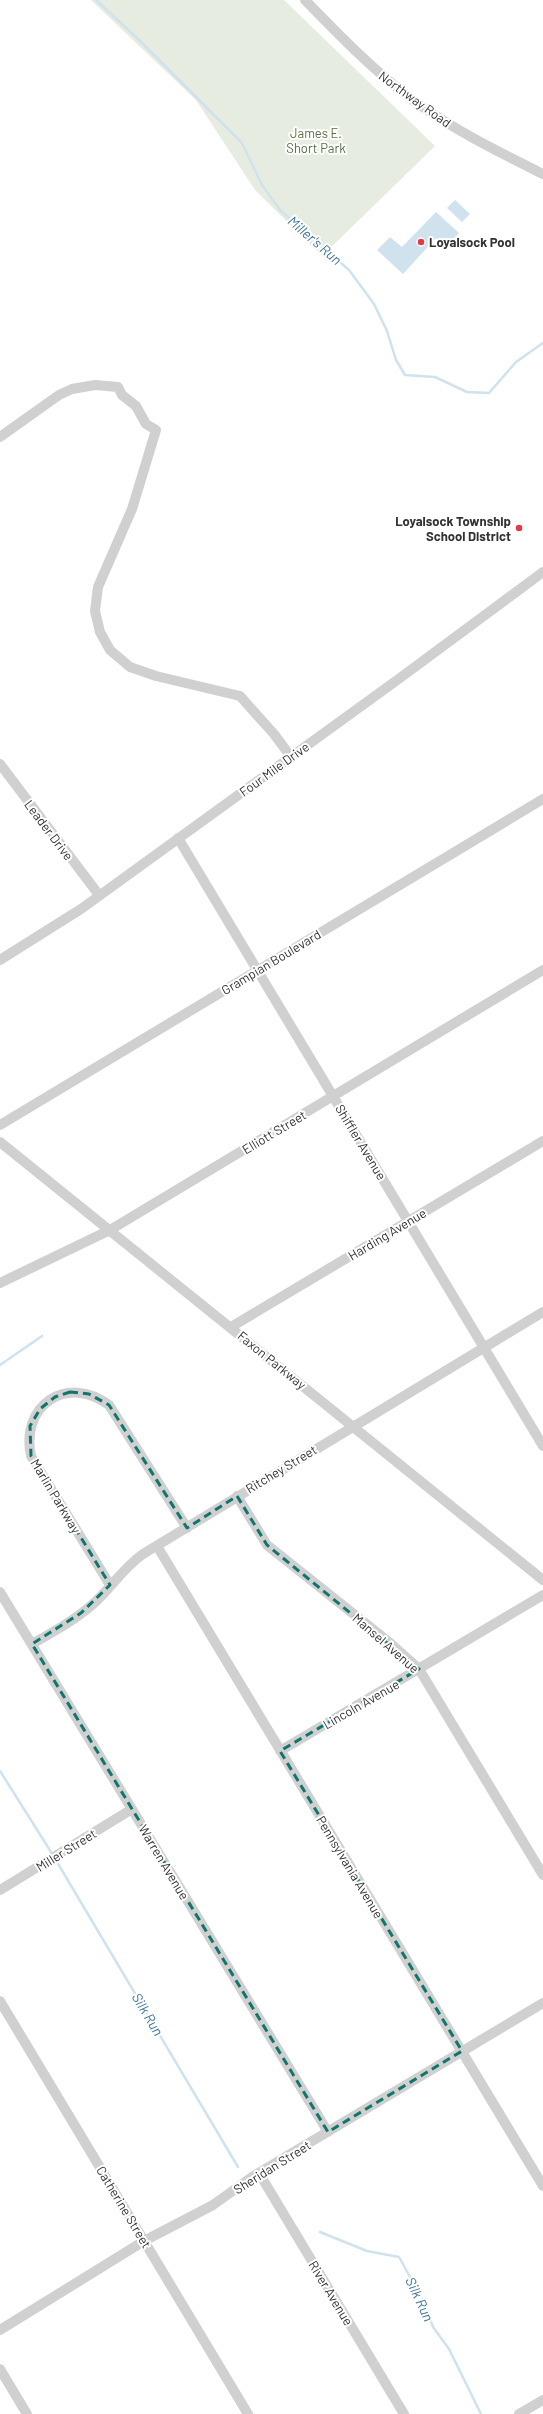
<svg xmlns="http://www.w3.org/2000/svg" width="543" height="2414" font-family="Barlow,sans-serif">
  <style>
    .green { fill: #e6ecdf }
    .water { fill: #cfe2ee }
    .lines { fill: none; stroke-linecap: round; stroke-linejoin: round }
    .stream { stroke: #cfe2ee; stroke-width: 2.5 }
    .minor { stroke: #d0d0d0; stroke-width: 10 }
    .marked { fill: none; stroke: #0f766e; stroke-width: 3; stroke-dasharray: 8 5; stroke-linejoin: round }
    .poi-dot { fill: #e63946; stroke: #fff; stroke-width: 1.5 }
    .labels { text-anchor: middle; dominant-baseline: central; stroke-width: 4; stroke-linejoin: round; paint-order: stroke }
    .street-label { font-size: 13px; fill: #333; stroke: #fff }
    .park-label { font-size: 13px; fill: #56703f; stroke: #fff }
    .poi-label { font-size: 13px; font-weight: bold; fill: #333; stroke: #fff; text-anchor: start }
    .water-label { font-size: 14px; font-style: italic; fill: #3f7597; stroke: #fff }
  </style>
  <rect width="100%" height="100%" fill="#fff"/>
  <path class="green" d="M91,0H284L435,146L322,256L255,190L196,100Z"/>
  <path class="water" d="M455,200L470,214L462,222L447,208Z
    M436,212L459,233L445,248L436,238L403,274L377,250L390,237L402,247Z"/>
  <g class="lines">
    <path class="stream" d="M96,0L138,39L242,143L262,185L280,210L349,270L374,304L387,331L396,360L405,375L435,377L467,392L489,393L516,362L543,343
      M0,1365L42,1336
      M0,1771L51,1852
      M57,1862L238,2167
      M320,2232L367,2251L399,2257L424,2302L433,2327L449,2349L481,2414"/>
    <path class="minor" d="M305,0C340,36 374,71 414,101C454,130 499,152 543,174
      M0,437L59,395L72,389L95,385L118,387L122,395L136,406L146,424L156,430L132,509L98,587L95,611L100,632L110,650L130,667L156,676L240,696L274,734L291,757
      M0,764L99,895
      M178,838L543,1446
      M0,960L81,909L400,678L543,572
      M0,1125L543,799
      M0,1142L543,1580
      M0,1283L110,1230L543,970
      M231,1327L543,1141
      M237,1496L267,1545L390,1643L419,1669L543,1875
      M157,1546L543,2186
      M110,1585L31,1456C20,1405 67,1374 109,1405L187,1528
      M0,1592L328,2132
      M32,1644C53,1632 75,1620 93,1604C111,1588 123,1568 143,1554L543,1312
      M280,1751L543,1595
      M0,1890L132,1809
      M0,2001L248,2414
      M259,2173L404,2414
      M0,2330L144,2241L213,2205L252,2177L543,2003
      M0,2369L27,2414
      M519,2414L543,2400"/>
  </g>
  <path class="marked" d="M70,1392L89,1394L109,1405L187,1528L237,1496L267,1545L419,1669L280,1751L462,2051L328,2132L32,1644L81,1613L110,1585L31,1456L30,1426L40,1409L55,1397Z"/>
  <g class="poi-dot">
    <circle cx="421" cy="242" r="4"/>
    <circle cx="519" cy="528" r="4"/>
  </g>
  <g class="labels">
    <g class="street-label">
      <text transform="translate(415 99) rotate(36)">Northway Road</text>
      <text transform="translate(274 769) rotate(-36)">Four Mile Drive</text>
      <text transform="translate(49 830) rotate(53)">Leader Drive</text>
      <text transform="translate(271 962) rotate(-31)">Grampian Boulevard</text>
      <text transform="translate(274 1132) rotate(-31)">Elliott Street</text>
      <text transform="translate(361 1142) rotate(59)">Shiffler Avenue</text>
      <text transform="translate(387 1234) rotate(-31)">Harding Avenue</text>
      <text transform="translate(272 1360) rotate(39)">Faxon Parkway</text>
      <text transform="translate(281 1469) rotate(-31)">Ritchey Street</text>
      <text transform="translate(56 1496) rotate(59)">Marlin Parkway</text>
      <text transform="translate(386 1643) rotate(41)">Mansel Avenue</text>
      <text transform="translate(361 1704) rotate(-30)">Lincoln Avenue</text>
      <text transform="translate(66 1850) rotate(-32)">Miller Street</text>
      <text transform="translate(164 1862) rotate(59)">Warren Avenue</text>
      <text transform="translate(350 1867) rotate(59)">Pennsylvania Avenue</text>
      <text transform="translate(272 2167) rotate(-32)">Sheridan Street</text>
      <text transform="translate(124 2207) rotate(59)">Catherine Street</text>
      <text transform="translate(331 2293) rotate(59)">River Avenue</text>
    </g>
    <g class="park-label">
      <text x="316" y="133">James E.<tspan x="316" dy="15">Short Park</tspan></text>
    </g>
    <g class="poi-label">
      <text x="429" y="242">Loyalsock Pool</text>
      <text x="511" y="521" text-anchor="end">Loyalsock Township<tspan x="511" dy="15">School District</tspan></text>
    </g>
    <g class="water-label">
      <text transform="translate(315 240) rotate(41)">Miller's Run</text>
      <text transform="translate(148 2014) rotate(59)">Silk Run</text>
      <text transform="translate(420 2299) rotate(65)">Silk Run</text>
    </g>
  </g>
</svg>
